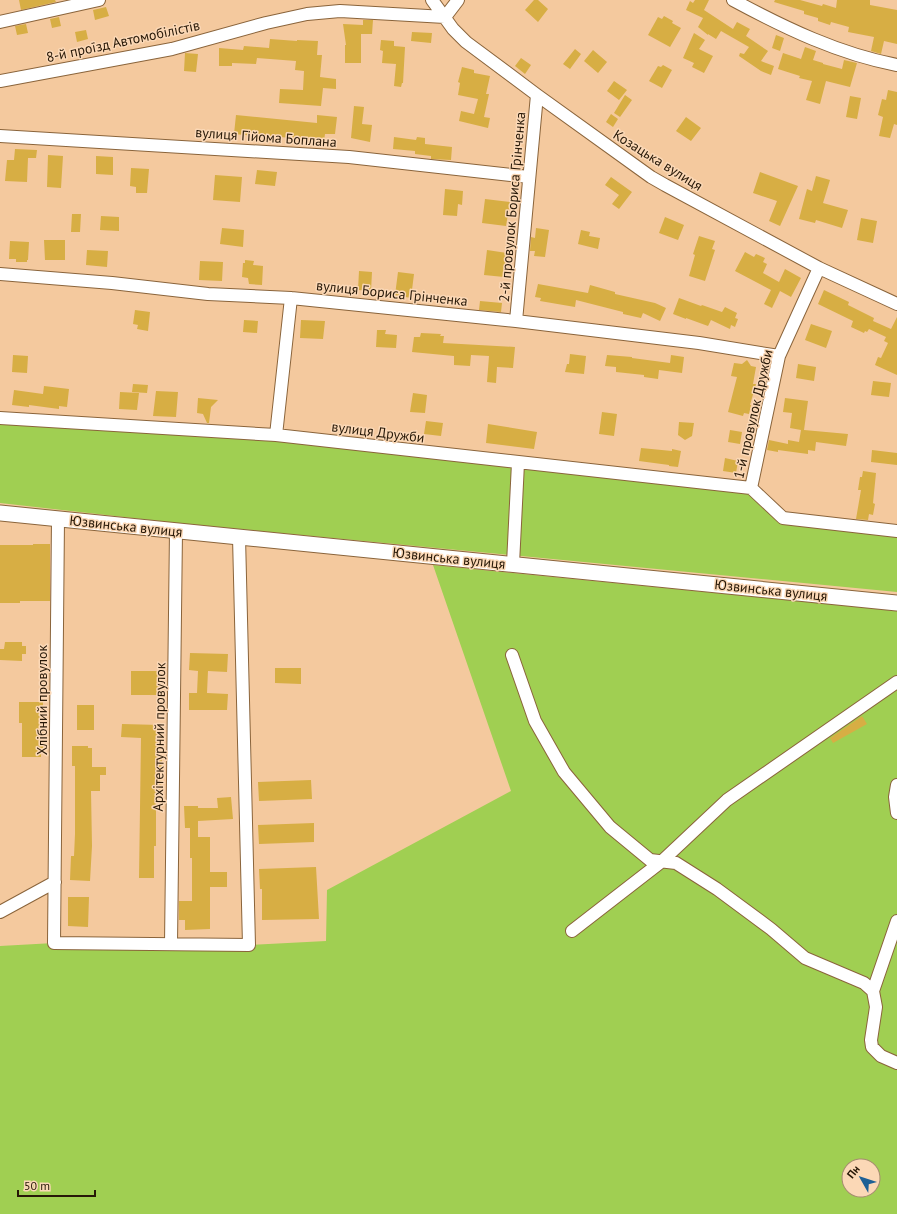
<svg xmlns="http://www.w3.org/2000/svg" width="897" height="1214" font-family="'PT Sans',sans-serif">
  <style>
    .green { fill: #a0cf52; fill-rule: evenodd }
    .building { fill: #d7ae44 }
    .lines { fill: none; stroke-linecap: round; stroke-linejoin: round }
    .minor-casing { stroke: #8a643b; stroke-width: 14 }
    .major-casing { stroke: #8a643b; stroke-width: 17 }
    .minor { stroke: #fff; stroke-width: 12 }
    .major { stroke: #fff; stroke-width: 15 }
    .labels { text-anchor: middle; dominant-baseline: central; stroke-width: 3; stroke-linejoin: round; paint-order: stroke }
    .street-label { font-size: 14px; fill: #271807; stroke: #fbd8b6 }
  </style>
  <rect width="100%" height="100%" fill="#f4c99e"/>
  <path class="green" d="M0,418L276,435L751,488L783,518L897,531V592L177,523L0,503Z
    M433,565L897,611V1214H0V946L54,943L249,945L326,941L327,890L511,791ZM849,1166H873V1190H849Z"/>
  <path class="building" d="M19,0H55L56,2L21,10Z
    M534,0H538L548,9L538,22L525,10Z
    M695,0H709L704,10L733,29L737,22L750,29L746,36L768,51L761,61L774,66L771,75L761,71L739,56L740,53L744,54L749,47L721,31L716,39L708,34V35L698,27L703,18L686,10L690,1L693,3Z
    M775,0H800L822,6L823,4L836,8L837,0H870V5L897,10V44L884,41L881,54L871,51L874,37L848,32L849,27L831,22L830,25L818,21V18L804,14V11L774,2Z
    M106,7L109,16L95,20L93,10Z
    M664,16L673,21L672,23L681,28L670,47L648,35L658,17L662,19Z
    M59,17L61,26L52,28L50,19Z
    M363,20H373L372,34H361V63H345V45H346L343,24L363,25Z
    M26,24L28,33L17,35L15,26Z
    M86,30L88,39L77,42L75,32Z
    M412,32L432,33L431,43L411,41Z
    M694,33L705,40L699,49L713,56L704,73L692,67L694,63L683,58Z
    M776,35L784,38L780,51L772,48Z
    M270,39L297,41V40L318,41L317,55H322L320,77L336,79V89L323,88L321,106L279,103L280,89L303,90L304,71L295,70L296,61L257,58L256,64L232,63V66H219V48L243,50L244,46L269,48Z
    M381,40L394,41V46L405,47L403,83H402L401,87L394,86L396,64L382,63L383,51L380,50Z
    M805,47L816,51L813,60L823,63V64L842,69L844,60L857,63L850,87L826,81L820,104L806,100L812,81L799,78L800,76L778,69L783,53L801,59Z
    M575,49L581,54L570,69L563,64Z
    M593,50L607,62L598,73L584,61Z
    M185,53L198,54L196,72L184,71Z
    M521,58L531,65L525,74L515,66Z
    M663,65L672,70L662,88L649,81L658,66L661,67Z
    M462,67L474,70V73L490,76L486,94H489L484,117L490,118L488,128L459,121L461,111L474,114L478,99L458,95L460,83L458,82Z
    M614,81L627,90L619,100L607,91Z
    M888,90L897,92V125L894,124L890,138L879,136L883,117L878,115L882,99L886,100Z
    M625,95L632,100L620,117L614,113Z
    M850,96L861,98L857,119L846,117Z
    M354,106L364,107L362,124L372,125L370,142L351,138Z
    M611,114L618,119L613,127L606,122Z
    M236,115L317,123V115L337,117L335,134H325L324,141L269,136V137L234,134Z
    M686,117L701,128L691,141L676,131Z
    M394,137L416,140L417,137L425,138V144L452,147L451,160L431,159V156L415,154V151L393,149Z
    M15,149L37,150L36,158H28L27,182L5,181L7,160H14Z
    M48,155L63,156L61,188L47,187Z
    M96,156L113,157V175L96,174Z
    M131,168L149,169L147,193H136V187L130,186Z
    M257,170L277,172L275,186L255,184Z
    M760,172L798,186L780,226L769,221L777,201L753,193Z
    M215,175L242,177L240,202L213,200Z
    M816,176L830,180L823,203L848,210L842,228L816,220L815,223L799,219L807,189L812,191Z
    M611,177L632,192L619,209L612,204L619,195L605,185Z
    M445,189L463,191L462,205L458,204L457,216L443,215Z
    M485,199L510,202L506,226L482,223Z
    M72,214H81L80,232H71Z
    M101,216L119,217V231L100,230Z
    M665,217L684,225L678,240L659,233Z
    M861,218L877,221L873,243L857,240Z
    M222,228L244,230L243,247L220,244Z
    M536,228L549,230L545,257L534,256L535,251H530L531,237L535,238Z
    M581,230L590,232L589,236L600,238L598,249L578,244Z
    M699,236L715,241L712,249L715,250L705,281L689,276L695,255L693,254Z
    M44,240H65V260H45Z
    M10,241L29,242L28,260H27V262H16V259H9Z
    M87,250L108,251L107,267L86,265Z
    M487,250L507,253L504,277L484,275Z
    M745,252L754,257L756,254L765,258L763,262L767,264L763,273L779,282L785,269L801,278L791,297L780,291L772,308L764,304L771,290L735,271Z
    M245,260L254,261L253,265L263,266L262,285L249,284L248,278L242,277L243,263H245Z
    M200,261L223,262L222,281L199,280Z
    M359,271L372,272L371,291L358,290Z
    M398,272L414,274L411,298L395,295Z
    M538,284L588,293L590,285L615,292V294L655,303L666,308L660,321L643,313L641,318L623,314V312L576,300L575,307L540,301L541,298L535,297Z
    M824,290L849,302L848,305L874,318L873,321L891,329L897,317V375L875,365L878,357L881,358L888,343L884,341L886,337L869,329L867,332L865,331L864,333L851,327L853,321L818,304Z
    M679,298L701,306L702,305L722,312L725,307L737,313L735,318L738,319L735,327L731,325L730,329L711,320L708,326L686,318V319L673,314Z
    M480,301L502,303L501,312L479,310Z
    M135,310L150,312L148,331L137,329L138,325L133,324Z
    M244,320L258,321L257,333L243,332Z
    M301,320L325,321L323,339L300,338Z
    M811,324L832,331L826,348L805,340Z
    M377,330H386L385,334L397,335L396,348L376,347Z
    M421,333L441,334L440,336H444L443,343L515,347L513,368L497,367L496,383L487,382L489,356L471,355L470,366L454,365V356L412,352L414,337H420Z
    M570,354L586,356L584,374L565,372L567,364H569Z
    M13,355L28,356L27,373L12,372Z
    M607,355L632,357V358L670,363L671,355L684,357L682,373L659,370L658,379L644,377V375L616,372V367L605,366Z
    M747,360L751,366L756,367L753,384H756L750,405H751L749,414L744,413L743,416L728,412L737,377L731,376L734,363L742,364Z
    M798,364L816,367L814,381L796,378Z
    M873,381L891,383L889,397L871,395Z
    M133,384L148,385L147,393L132,392Z
    M44,386L69,389L67,407L59,406V409L29,405V407L12,405L14,390L43,394Z
    M156,391L178,392L176,417L153,416Z
    M120,392L139,393L137,410L119,409Z
    M413,393L427,395L425,413L410,412Z
    M198,398L218,400L211,407L209,423H207L203,414L197,413Z
    M785,398L808,401L804,430L848,434L846,446L816,442L815,451L808,450V454L778,450V452L767,450L769,440L788,444V440L799,442L801,430L790,428L792,413L783,412Z
    M602,412L617,414L614,436L599,434Z
    M426,421L443,423L441,436L424,434Z
    M679,422L694,423L692,436L685,440L678,435Z
    M488,424L537,432L534,449L486,443Z
    M730,430L742,432L740,444L728,442Z
    M641,448L672,451V449L681,451L678,467L669,466V465L639,461Z
    M872,450L897,453V465L871,462Z
    M725,458L738,461L736,473L723,471Z
    M863,471L876,473L873,503L875,504L873,515L869,514L868,520L856,519L861,490H858L860,477H862Z
    M33,544H50V601H20V603H0V545H33Z
    M5,642H22V646H26V654H22V661L0,660V649H4Z
    M190,653L228,654L227,672L208,671L207,693L228,694L227,710H189V693H197L198,671L189,670Z
    M275,668H301V684L275,683Z
    M131,671H159V695H131Z
    M19,702H43V750H41V757H22V723H19Z
    M77,705H94V730H77Z
    M862,716L867,724L833,743L830,738Z
    M122,724L160,725L159,753H162L161,796H156V846H154V878H139L141,738L121,737Z
    M72,746H88V748H92V767H106V775H100V791H91L92,846L90,881L70,880L71,856H74L75,834V766H72Z
    M311,780L312,799L259,801L258,782Z
    M231,797L233,819L198,821V837H210V872H227V887H210V929L185,930V920H179V901H192V858H190V828H185L184,806H198V808H218L217,798Z
    M314,823V842L259,844L258,825Z
    M316,867L319,919L262,920V889H260L259,869Z
    M68,897H89L88,927L68,926Z"/>
  <g class="lines">
    <defs>
      <path id="minor" d="M432,0L453,29L466,42L537,95L651,177L665,185L819,268L897,304
        M733,0C785,28 839,54 897,65
        M0,22L99,0
        M0,81L172,49L266,23L307,14L340,11L445,17L458,0
        M0,136L349,157L529,177
        M819,268L779,356L751,488L783,518L897,531
        M0,274L112,283L208,294L291,298L516,321L699,343L779,356
        M516,321L537,95
        M0,418L276,435L751,488
        M276,435L291,298
        M58,519L54,943L249,945L239,537
        M513,564L518,463
        M512,655L535,721L564,772L610,827L650,860L676,863L717,889L771,929L805,958L864,983L873,991L876,1007L871,1040L872,1047L881,1056L897,1063
        M897,785L895,797L897,813
        M0,912L55,882
        M572,931L661,862L727,800L897,682
        M171,944L176,531
        M873,991L897,921"/>
      <path id="major" d="M0,513L897,603"/>
    </defs>
    <use href="#minor" class="minor-casing"/>
    <use href="#major" class="major-casing"/>
    <use href="#minor" class="minor"/>
    <use href="#major" class="major"/>
  </g>
  <g class="labels">
    <g class="street-label">
      <text transform="translate(123 41) rotate(-12)">8-й проїзд Автомобілістів</text>
      <text transform="translate(266 137) rotate(4)">вулиця Гійома Боплана</text>
      <text transform="translate(658 160) rotate(32)">Козацька вулиця</text>
      <text transform="translate(512 207) rotate(-85)">2-й провулок Бориса Грінченка</text>
      <text transform="translate(392 293) rotate(6)">вулиця Бориса Грінченка</text>
      <text transform="translate(753 414) rotate(-77)">1-й провулок Дружби</text>
      <text transform="translate(378 432) rotate(7)">вулиця Дружби</text>
      <text transform="translate(126 526) rotate(6)">Юзвинська вулиця</text>
      <text transform="translate(449 558) rotate(6)">Юзвинська вулиця</text>
      <text transform="translate(771 590) rotate(6)">Юзвинська вулиця</text>
      <text transform="translate(42 700) rotate(-90)">Хлібний провулок</text>
      <text transform="translate(159 737) rotate(-89)">Архітектурний провулок</text>
    </g>
  </g>
  <g transform="translate(861 1178) rotate(309)"><circle r="19" fill="#fbd8b6" stroke="#a68b70"/>
  <path d="M0-3L7 15L0 10L-7 15Z" fill="#1d6095"/>
  <text y="-6" font-size="11" font-weight="bold" text-anchor="middle" fill="#271807">Пн</text>
  </g>
  <path d="M18 1190v6h77v-6" fill="none" stroke="#271807" stroke-width="2"/>
  <text x="24" y="1190" font-size="12" fill="#271807" stroke="#fbd8b6" stroke-width="3" paint-order="stroke">50 m</text>
</svg>
